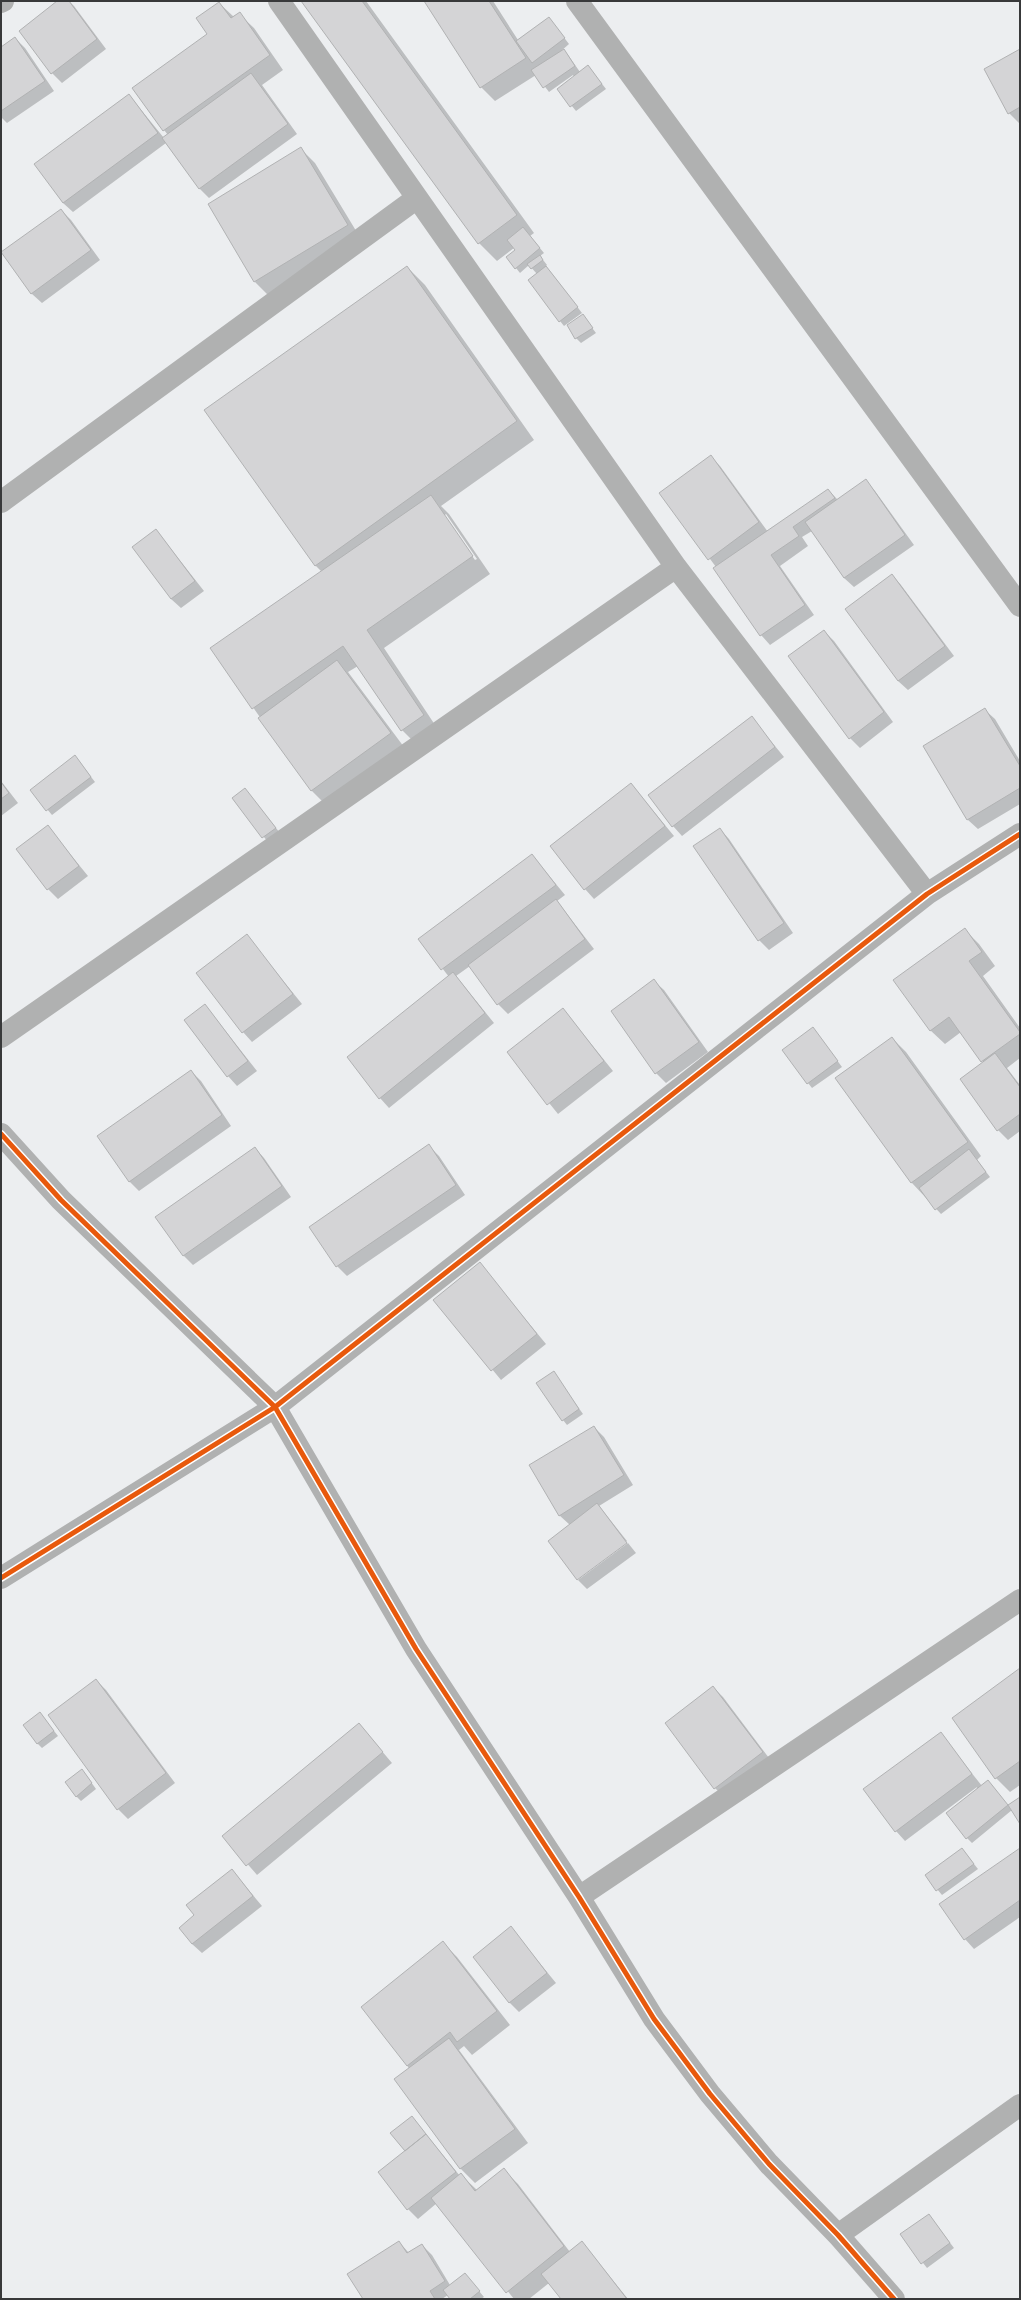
<svg xmlns="http://www.w3.org/2000/svg" width="1021" height="2300" font-family="Jost,sans-serif">
  <style>
    .shadow { fill: #0003; fill-rule: evenodd }
    .building { fill: #d4d4d6; stroke: #b1b2b3 }
    .lines { fill: none; stroke-linecap: round; stroke-linejoin: round }
    .minor { stroke: #b0b1b1; stroke-width: 22 }
    .cycleway-casing { stroke: #fff; stroke-width: 8 }
    .cycleway { stroke: #e8590c; stroke-width: 5 }
  </style>
  <rect width="100%" height="100%" fill="#eceef0"/>
  <path class="shadow" d="M59,1H69L74,6L106,49L62,83L52,73Z
    M303,1H366L534,233L530,236L544,253L540,256L547,265L546,266L582,313L564,326L560,321L537,274L529,265L520,273L516,268V250L514,248L497,261L479,243Z
    M426,1H493L518,40L549,18L569,44L560,52L563,50L568,55L580,72L592,71L606,89L576,111L558,89L574,77L573,75L549,92L536,75L495,101L481,87Z
    M219,3L234,17L239,14L254,28L283,70L262,85L297,134L209,198L199,188L166,143L73,212L63,203L36,164L129,95L164,138L168,135L164,130L209,35Z
    M15,38L25,48L54,91L7,123L1,117V48Z
    M1020,50V122L1019,123L1009,113Z
    M301,149L315,163L361,239L269,296L255,282Z
    M61,210L71,220L100,260L42,303L32,294L2,253Z
    M407,267L425,285L534,440L441,506L449,514L490,574L384,648L441,734L420,748L402,730L358,666L348,672L404,747L326,805L312,791L212,649L322,572L315,565ZM446,514L477,559L475,560L444,516Z
    M583,316L596,333L581,343L576,338Z
    M711,457L720,466L768,532L828,490L838,500L866,481L875,491L914,545L854,587L844,578L812,531L802,537L808,546L780,566L814,615L770,645L761,635L716,567L661,493Z
    M156,530L204,591L181,608L171,599Z
    M892,575L901,585L954,656L908,690L898,681Z
    M824,631L834,641L893,722L860,748L850,738Z
    M985,710L995,719L1020,761V804L978,829L968,820L924,747Z
    M751,717L784,757L682,836L673,826Z
    M79,761L95,782L52,815L31,790Z
    M1,781L18,803L1,816Z
    M631,784L674,836L594,899L585,889Z
    M245,789L280,833L268,842L233,799Z
    M48,827L88,876L58,899L48,889Z
    M720,829L729,839L793,933L769,950L759,940L695,846Z
    M532,855L565,895L557,901L594,949L508,1014L498,1004L470,966L456,976L494,1023L389,1108L380,1098L449,977L420,939Z
    M965,930L979,944L995,966L983,976L1020,1028V1058L1007,1068L1020,1085V1131L1008,1140L998,1130L984,1063L961,1032L945,1044L930,1030Z
    M247,936L302,1004L252,1042L243,1032Z
    M654,981L664,990L708,1052L666,1083L656,1073Z
    M205,1005L257,1071L237,1086L228,1076Z
    M563,1009L613,1071L558,1114L508,1052Z
    M813,1028L842,1067L812,1088L808,1083Z
    M892,1038L906,1052L981,1156L977,1160L990,1177L941,1214L912,1183L837,1079Z
    M191,1071L201,1081L231,1126L139,1191L129,1181Z
    M429,1146L439,1156L465,1195L347,1276L337,1266Z
    M255,1148L264,1158L291,1197L193,1265L183,1255Z
    M480,1264L546,1344L501,1380L435,1300Z
    M553,1372L583,1414L567,1425L563,1420Z
    M594,1427L604,1437L633,1485L599,1506L627,1541L578,1578L570,1525L559,1515Z
    M628,1543L636,1553L587,1589L578,1580Z
    M1020,1669V1785L1010,1792L996,1778Z
    M96,1680L106,1690L175,1783L128,1819L118,1809Z
    M713,1687L723,1697L772,1762L725,1798L715,1788Z
    M44,1718L58,1736L42,1748L37,1743Z
    M359,1724L392,1763L257,1875L223,1836Z
    M940,1733L982,1786H992L1008,1806L1020,1799V1822L1012,1810L972,1843L967,1838L977,1787L905,1841L896,1831Z
    M86,1775L96,1789L81,1801L76,1796Z
    M962,1849L978,1869L942,1895L926,1876Z
    M1020,1849V1917L974,1949L965,1939Z
    M232,1870L262,1906L202,1953L192,1944L195,1916Z
    M511,1928L556,1983L519,2012L509,2002Z
    M443,1943L457,1957L510,2025L472,2055L464,2046L459,2050L528,2143L475,2183L461,2169L407,2065Z
    M416,2122L460,2176L461,2175L477,2190L504,2170L518,2184L570,2252L582,2242L628,2299H562L549,2283L529,2299H514L437,2203L418,2219L408,2209L406,2152Z
    M929,2215L954,2248L927,2268L901,2235Z
    M399,2242L409,2253L422,2245L432,2255L450,2285L469,2279L484,2297L481,2299H451L448,2295L442,2299H365Z"/>
  <path class="building" d="M57,1H69L97,39L51,74L19,31Z
    M301,1H362L517,215L478,244Z
    M424,1H489L526,58L480,88Z
    M219,2L231,18L240,12L270,55L163,131L132,88L207,34L196,18Z
    M549,17L565,38L532,63L516,41Z
    M15,37L45,81L1,111V47Z
    M564,49L575,66L543,88L531,70Z
    M1020,49V107L1008,114L984,69Z
    M588,65L602,84L570,107L557,89Z
    M251,73L288,124L199,189L162,138Z
    M129,94L158,133L63,203L34,164Z
    M301,147L348,225L254,282L208,204Z
    M61,209L91,250L31,294L1,252Z
    M523,227L540,248L515,269L506,257L515,250L507,240Z
    M540,255L543,260L531,269L527,264Z
    M407,266L517,421L315,566L204,410Z
    M546,266L578,307L559,322L528,280Z
    M583,314L593,328L575,339L567,325Z
    M711,455L759,522L708,560L659,493Z
    M866,479L905,535L844,578L805,522Z
    M828,489L835,498L793,527L799,536L771,555L805,605L760,636L713,568Z
    M431,495L473,556L367,630L424,715L401,731L343,646L252,709L210,648Z
    M156,529L195,581L171,599L132,547Z
    M892,574L945,646L898,681L845,609Z
    M824,630L884,712L849,739L788,656Z
    M337,660L391,733L311,791L258,718Z
    M985,708L1020,766V788L967,820L923,746Z
    M752,716L775,747L672,827L648,795Z
    M75,755L91,777L46,811L30,790Z
    M1,782L9,793L1,799Z
    M631,783L665,826L584,890L550,846Z
    M245,788L276,828L262,838L232,798Z
    M48,825L79,866L47,890L16,849Z
    M720,828L784,923L758,941L693,846Z
    M532,854L556,885L441,970L418,939Z
    M556,899L585,939L497,1005L468,965Z
    M965,928L982,952L969,961L1020,1032V1034L981,1062L949,1017L930,1031L893,980Z
    M247,934L293,994L242,1033L196,973Z
    M453,972L485,1013L379,1099L347,1057Z
    M654,979L699,1042L655,1074L611,1011Z
    M205,1004L248,1061L227,1077L184,1020Z
    M563,1008L604,1061L547,1105L507,1052Z
    M813,1027L838,1061L807,1084L782,1050Z
    M892,1037L968,1142L911,1183L835,1078Z
    M995,1053L1020,1087V1114L997,1131L960,1079Z
    M191,1070L222,1115L129,1182L97,1136Z
    M429,1144L456,1185L336,1267L309,1227Z
    M255,1147L282,1186L183,1256L155,1217Z
    M969,1149L986,1172L935,1210L919,1188Z
    M480,1262L537,1334L491,1371L433,1300Z
    M554,1371L579,1409L562,1421L536,1383Z
    M594,1426L624,1475L559,1516L529,1465Z
    M597,1503L627,1543L577,1580L548,1541Z
    M1020,1668V1761L995,1779L952,1718Z
    M96,1679L166,1773L117,1810L48,1715Z
    M713,1686L763,1752L714,1789L665,1723Z
    M40,1712L54,1731L37,1744L23,1725Z
    M359,1723L383,1752L246,1866L222,1836Z
    M941,1732L972,1774L895,1832L863,1789Z
    M82,1769L92,1783L76,1797L65,1782Z
    M988,1780L1008,1805L966,1839L946,1813Z
    M1020,1797V1824L1008,1805Z
    M962,1848L974,1864L936,1891L925,1875Z
    M1020,1848V1900L964,1940L939,1904Z
    M232,1869L253,1896L192,1944L179,1928L194,1915L186,1905Z
    M511,1926L547,1973L509,2003L473,1957Z
    M443,1941L497,2011L457,2042L450,2032L407,2066L361,2007Z
    M449,2038L515,2129L460,2169L394,2079Z
    M412,2116L426,2134L405,2151L390,2133Z
    M426,2134L456,2172L407,2210L378,2172Z
    M504,2168L564,2246L506,2293L431,2198L461,2173L475,2191Z
    M929,2214L950,2243L921,2264L900,2234Z
    M399,2241L407,2253L422,2244L445,2281L430,2291L435,2299H363L347,2274Z
    M582,2241L627,2299H561L541,2274Z
    M465,2273L480,2291L470,2299H450L443,2290Z"/>
  <g class="lines">
    <path class="minor" d="M279,1L676,567L927,894
      M577,1L1020,606
      M1,2L3,1
      M1,502L417,198
      M1,1037L676,567
      M1,1134L61,1200L275,1407L416,1649L579,1897L654,2019L710,2094L769,2164L838,2235L894,2299
      M1,1578L275,1407L927,894L1020,834
      M579,1897L1020,1600
      M838,2235L1020,2105"/>
    <defs>
      <path id="cycleway" d="M1,1134L61,1200L275,1407L416,1649L579,1897L654,2019L710,2094L769,2164L838,2235L894,2299
        M1,1578L275,1407L927,894L1020,834"/>
    </defs>
    <use href="#cycleway" class="cycleway-casing"/>
    <use href="#cycleway" class="cycleway"/>
  </g>
  <rect width="1021" height="2300" fill="none" stroke="#38393a" stroke-width="4"/>
</svg>
